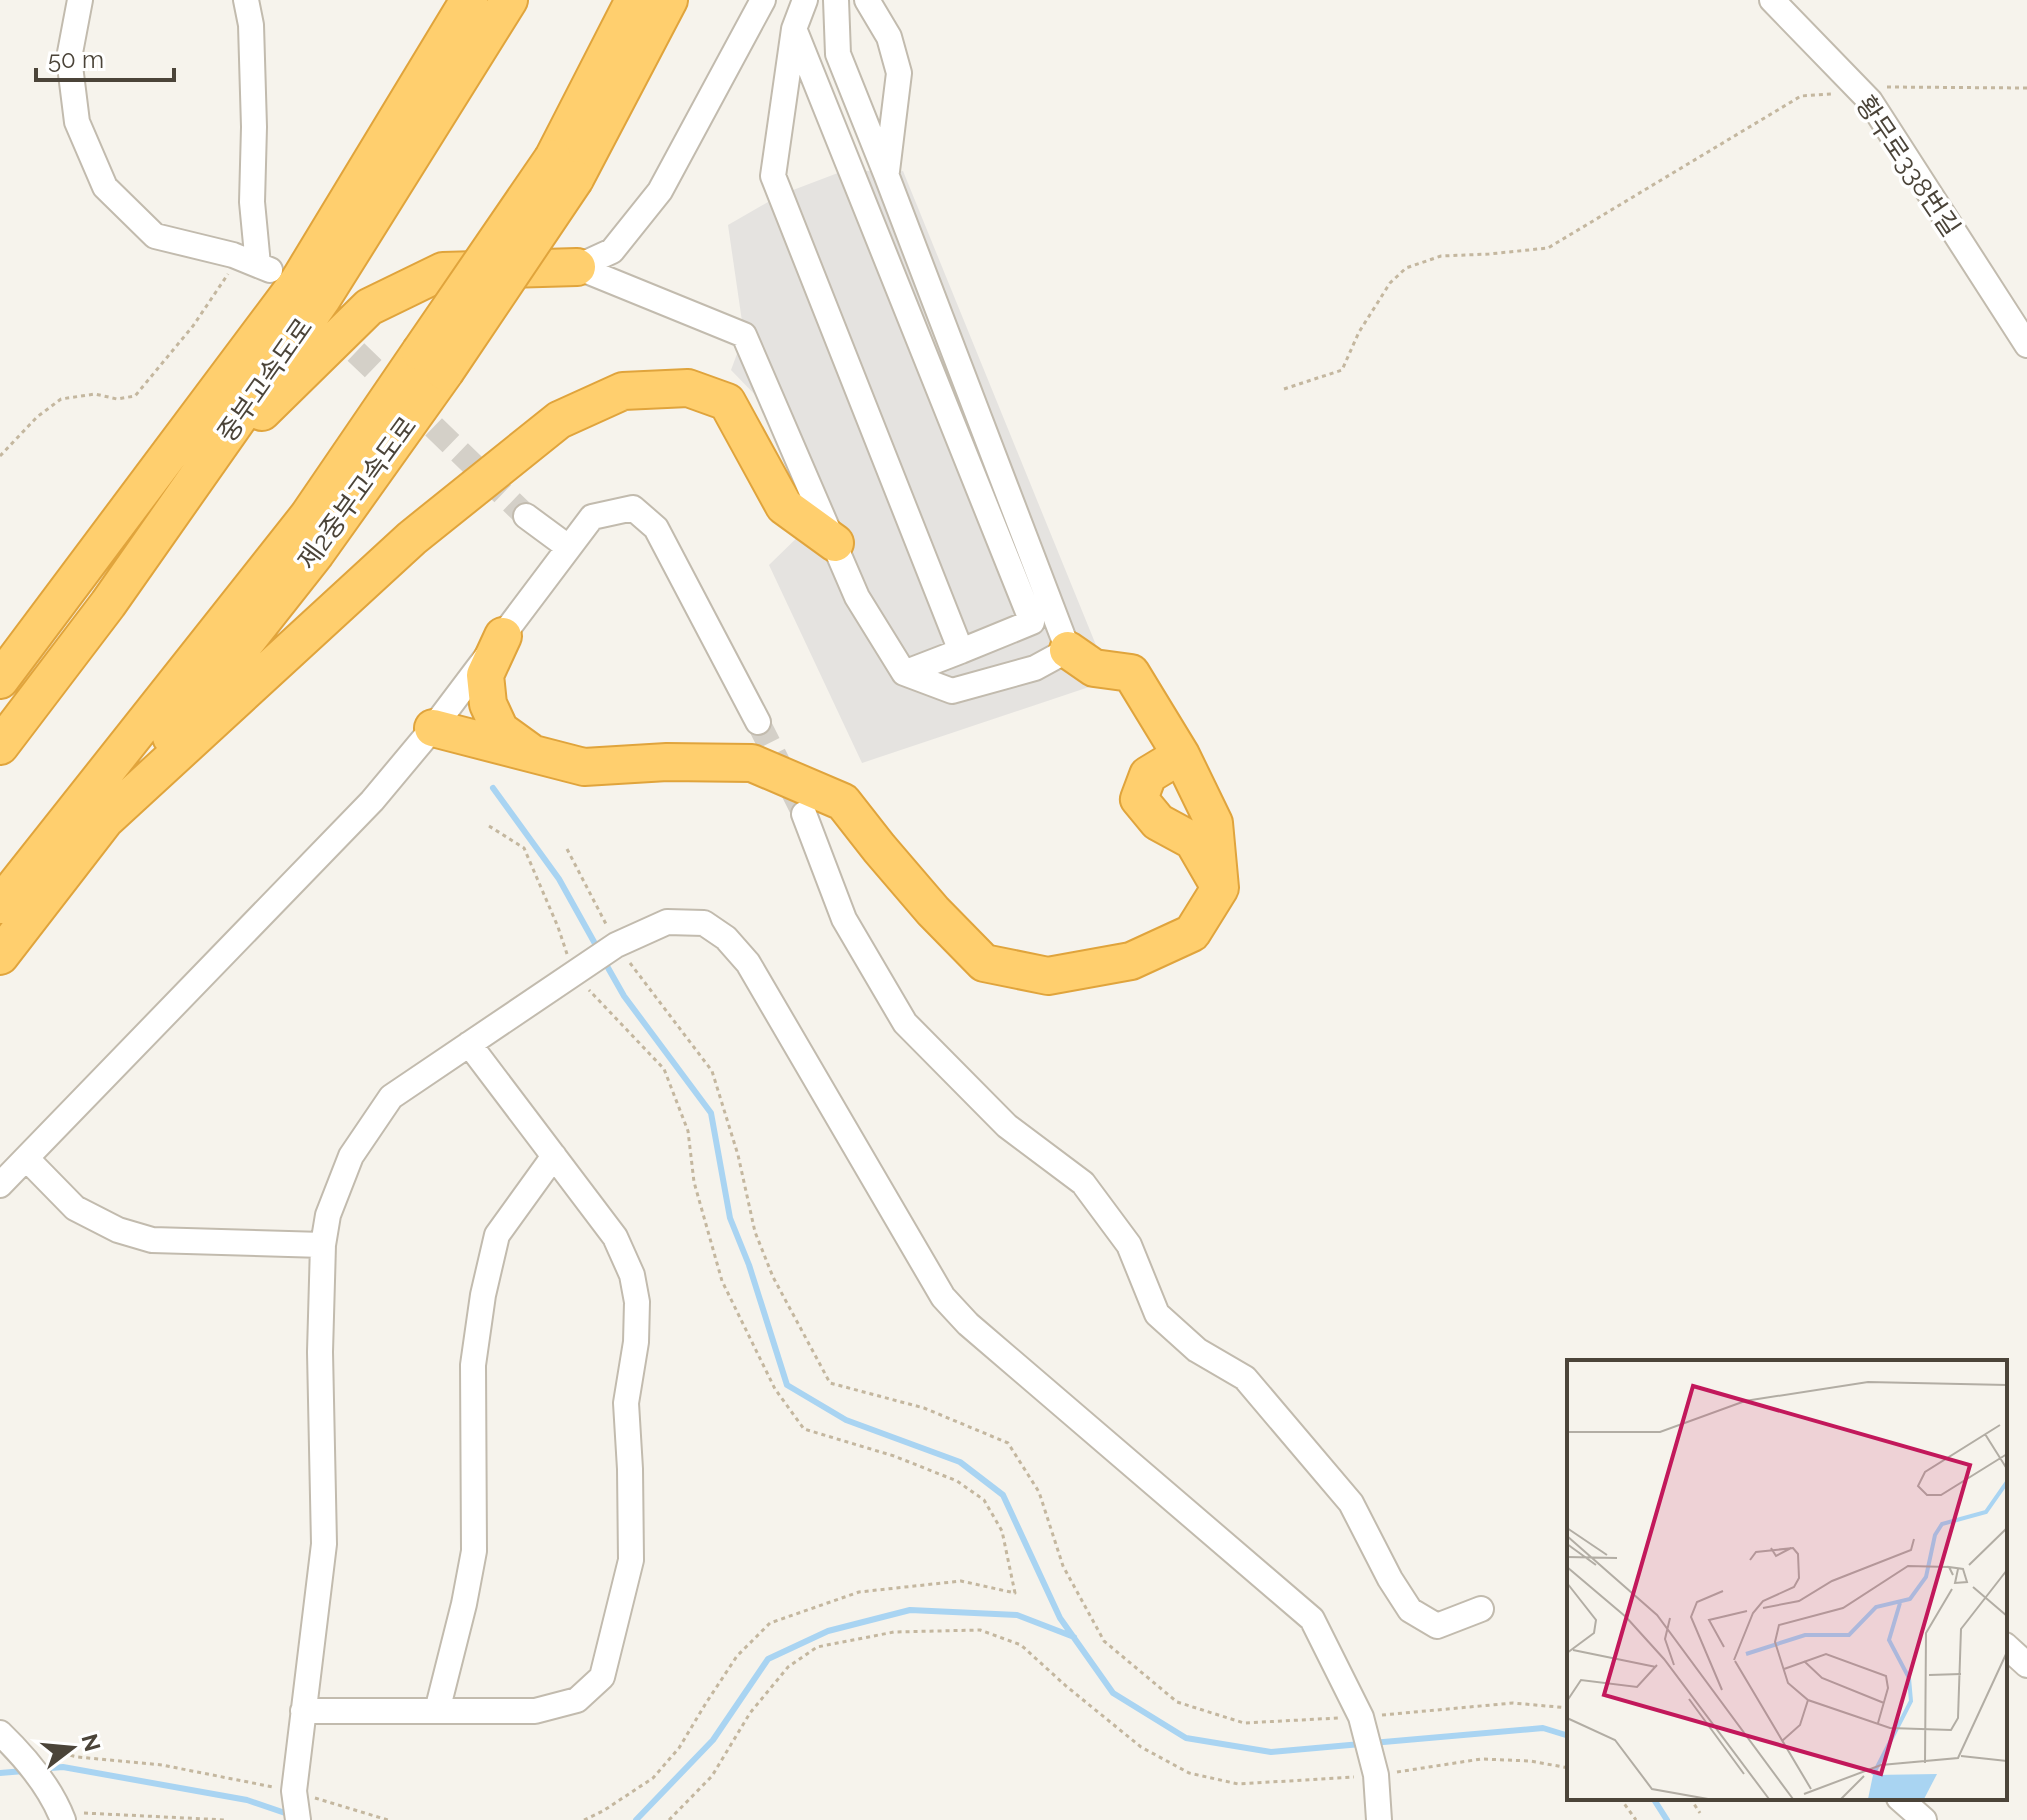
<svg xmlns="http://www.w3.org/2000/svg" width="2027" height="1820" font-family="Raleway,'Noto Sans KR',sans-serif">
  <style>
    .parking { fill: #e5e3e0 }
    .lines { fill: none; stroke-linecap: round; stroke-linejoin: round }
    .stream { stroke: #a9d4f2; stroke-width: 6 }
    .minor-tunnel { stroke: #d4d0c8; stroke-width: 24; stroke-dasharray: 24 12; stroke-linecap: butt }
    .minor-casing { stroke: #c2bbae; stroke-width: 28 }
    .highway-casing { stroke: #e0a43c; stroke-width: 40 }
    .path { stroke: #c4b79f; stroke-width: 3; stroke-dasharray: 4 4; stroke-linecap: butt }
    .minor { stroke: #fff; stroke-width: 24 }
    .highway { stroke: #ffcf6e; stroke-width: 36 }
    .highway-bridge-casing { stroke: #e0a43c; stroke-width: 40; stroke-linecap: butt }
    .highway-bridge { stroke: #ffcf6e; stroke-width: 36 }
    .labels { text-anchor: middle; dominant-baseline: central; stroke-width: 7; stroke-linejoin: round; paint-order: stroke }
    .street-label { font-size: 26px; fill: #4b4439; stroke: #fff }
    .inset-river { fill: none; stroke: #a9d4f2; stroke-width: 4 }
    .inset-road { fill: none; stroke: #b2ada4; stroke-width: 2 }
    .view { fill: #c2185b; fill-opacity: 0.15; stroke: #c2185b; stroke-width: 4 }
    .inset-edge { fill: none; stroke: #4b4439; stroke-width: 4 }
  </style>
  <rect width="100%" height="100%" fill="#f6f3ec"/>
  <path class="parking" d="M851,168L886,174L903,171L1098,650L1095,685L862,763L769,565L810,525L761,401L731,370L744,335L728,225L780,195Z"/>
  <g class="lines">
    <path class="stream" d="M493,788L559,879L598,949
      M603,959L624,996L711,1113L730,1218L749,1265L787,1385L846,1420L960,1462L1003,1495L1060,1618L1113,1693L1186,1738L1271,1752L1361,1744
      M1372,1743L1543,1728L1569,1736
      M39,1769L63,1767L247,1800L291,1815
      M0,1773L24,1771
      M1653,1798L1667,1820
      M636,1820L713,1740L768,1659L828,1631L910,1610L1017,1615L1074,1637"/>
    <path class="minor-tunnel" d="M330,327L526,516
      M758,722L804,814"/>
    <defs>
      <path id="minor" d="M80,0L69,58L77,122L105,187L155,236L233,255L270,270
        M246,0L251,25L254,127L252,202L258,265
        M805,0L794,29L773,176L961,651L904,673
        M867,0L889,37L899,73L887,171
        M1772,0L1870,101L2027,345
        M795,31L1032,622L961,651
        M577,267L744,335L857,597L904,673L952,691L1035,668L1068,650L886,174L838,54L836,0
        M577,267L612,251L660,191L763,0
        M526,516L568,547
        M804,814L844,919L905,1023L1007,1126L1083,1183L1129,1245L1157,1314L1197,1350L1245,1378L1351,1503L1390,1579L1410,1610L1437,1626L1481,1609
        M27,1159L75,1208L118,1230L152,1240L323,1245
        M0,1185L372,801L433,728L592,517L633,508L656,528L758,722
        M2005,1645L2027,1665
        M303,1711H535L577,1700L602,1677L631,1560L630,1469L626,1403L636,1342L637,1302L632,1275L615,1237L469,1044
        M437,1711L464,1604L474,1551L473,1365L483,1295L497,1235L554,1156
        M0,1733C26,1758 50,1786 63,1820
        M1899,1798L1924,1820
        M298,1820L294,1791L324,1544L320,1352L323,1245L328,1215L351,1156L391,1097L616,945L667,922L704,923L726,938L748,963L943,1297L968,1324L1312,1619L1361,1717L1376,1775L1379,1820"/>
      <path id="highway" d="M553,158L634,0
        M575,179L669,0
        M262,412L369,307L443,271L577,267
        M503,636L485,675L488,704L500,730L529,751
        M0,680L298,282L469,0
        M433,728L584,767L667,762L752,763L843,802L879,848L933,911L984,963L1048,976L1131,961L1192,933L1220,888L1214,823L1181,755L1131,673L1094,668L1068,650
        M171,737L316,553L445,372
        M0,746L108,604L322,299L509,0
        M1181,755L1148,775L1139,799L1158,822L1193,841L1215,879
        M104,821L412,538L559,420L623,391L688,388L727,402L784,506L835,543
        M0,905L308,516L420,352
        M0,956L119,802"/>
    </defs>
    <use href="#minor" class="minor-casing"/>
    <use href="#highway" class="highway-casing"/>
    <path class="path" d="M1887,87L2027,88
      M1284,389L1342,370L1359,332L1390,283L1406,268L1441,256L1489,254L1548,248L1801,96L1832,94
      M0,456L37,417L61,399L95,394L117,399L135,396L193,326L228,274
      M489,826L524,848L558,927L567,954
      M567,849L607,926
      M630,963L712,1071L738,1155L755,1232L773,1277L830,1383L924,1408L1008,1443L1039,1492L1063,1566L1104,1641L1177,1702L1244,1723L1338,1718
      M1382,1715L1513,1703L1569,1708
      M47,1750L78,1757L162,1765L273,1787
      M1397,1772L1481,1759L1530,1761L1569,1768
      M315,1798L388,1820
      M1620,1798L1636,1820
      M1690,1798L1700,1813
      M84,1813L226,1820
      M584,1820L603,1811L653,1778L679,1748L706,1703L737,1656L770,1623L859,1592L961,1581L1015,1593L1002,1531L984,1500L957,1481L894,1456L804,1429L775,1389L722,1281L694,1182L688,1131L664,1069L589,990
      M669,1820L712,1776L750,1713L788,1667L817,1647L894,1632L980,1630L1021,1645L1066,1686L1141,1747L1189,1773L1238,1784L1354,1777"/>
    <use href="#minor" class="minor"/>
    <use href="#highway" class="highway"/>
    <defs>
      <path id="highway-bridge" d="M420,352L553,158
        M445,372L575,179"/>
    </defs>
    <use href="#highway-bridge" class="highway-bridge-casing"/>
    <use href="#highway-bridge" class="highway-bridge"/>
  </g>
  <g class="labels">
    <g class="street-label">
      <text transform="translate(1908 166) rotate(56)">황무로338번길</text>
      <text transform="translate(265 380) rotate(-55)">중부고속도로</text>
      <text transform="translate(357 493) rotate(-54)">제2중부고속도로</text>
    </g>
  </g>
  <g transform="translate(1567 1360)">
    <rect width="440" height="440" fill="#f6f3ec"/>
    <path d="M370,414L357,439H301L306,415Z" fill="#a9d4f2"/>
    <path class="inset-river" d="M179,294L238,275H282L309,247L343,239L359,217L368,175L375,164L419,152L440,122M306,415L344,341L342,318L322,280L333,243"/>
    <path class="inset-road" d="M433,65L358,112L351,126L360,135H374L440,94M0,72H93L178,41L301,22L440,25M418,74L440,109M0,168L40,195M0,176L90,255L226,439M0,184L29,205M204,188L209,196L224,188M0,197L50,198M402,205L440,168M0,207L59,257L97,299L202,439M382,207L341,206L276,248L212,265L208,282L221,323L241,340L323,368L384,370L391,358L394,269L440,210M386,215L382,207L396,209L400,222L388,223L391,209M0,223L29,260L27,273L0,293M406,227L440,256M196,248L232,241L265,221L344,190L347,179M103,258L98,279L107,305M157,287L142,260L180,251M6,290L89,307M167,300L186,253L196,241L227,227L232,218L231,194L226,188L189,192L183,200M168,301L244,429M237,301L255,318L317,343M217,309L259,294L319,316L321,328L311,363M362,315L394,314M155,330L124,257L130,242L156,231M122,339L177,414M0,341L14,320L70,327L90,305M0,358L48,380L85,429L141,439M215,381L233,365L241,340M394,396L440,401M358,403L359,273L385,229M237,434L314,405L391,398L440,292M274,439L297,416"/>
    <path class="view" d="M126,26L403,105L314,414L37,335Z"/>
    <rect width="440" height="440" class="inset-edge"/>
  </g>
  <g transform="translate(72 1748) rotate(74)" stroke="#ffffff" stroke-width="6" paint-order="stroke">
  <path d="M0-6L14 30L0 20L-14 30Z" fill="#4b4439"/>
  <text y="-12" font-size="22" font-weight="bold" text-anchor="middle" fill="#4b4439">N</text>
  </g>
  <path d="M36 68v12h138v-12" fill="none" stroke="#4b4439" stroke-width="4"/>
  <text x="48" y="68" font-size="24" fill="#4b4439" stroke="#ffffff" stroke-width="6" paint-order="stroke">50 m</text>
</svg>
